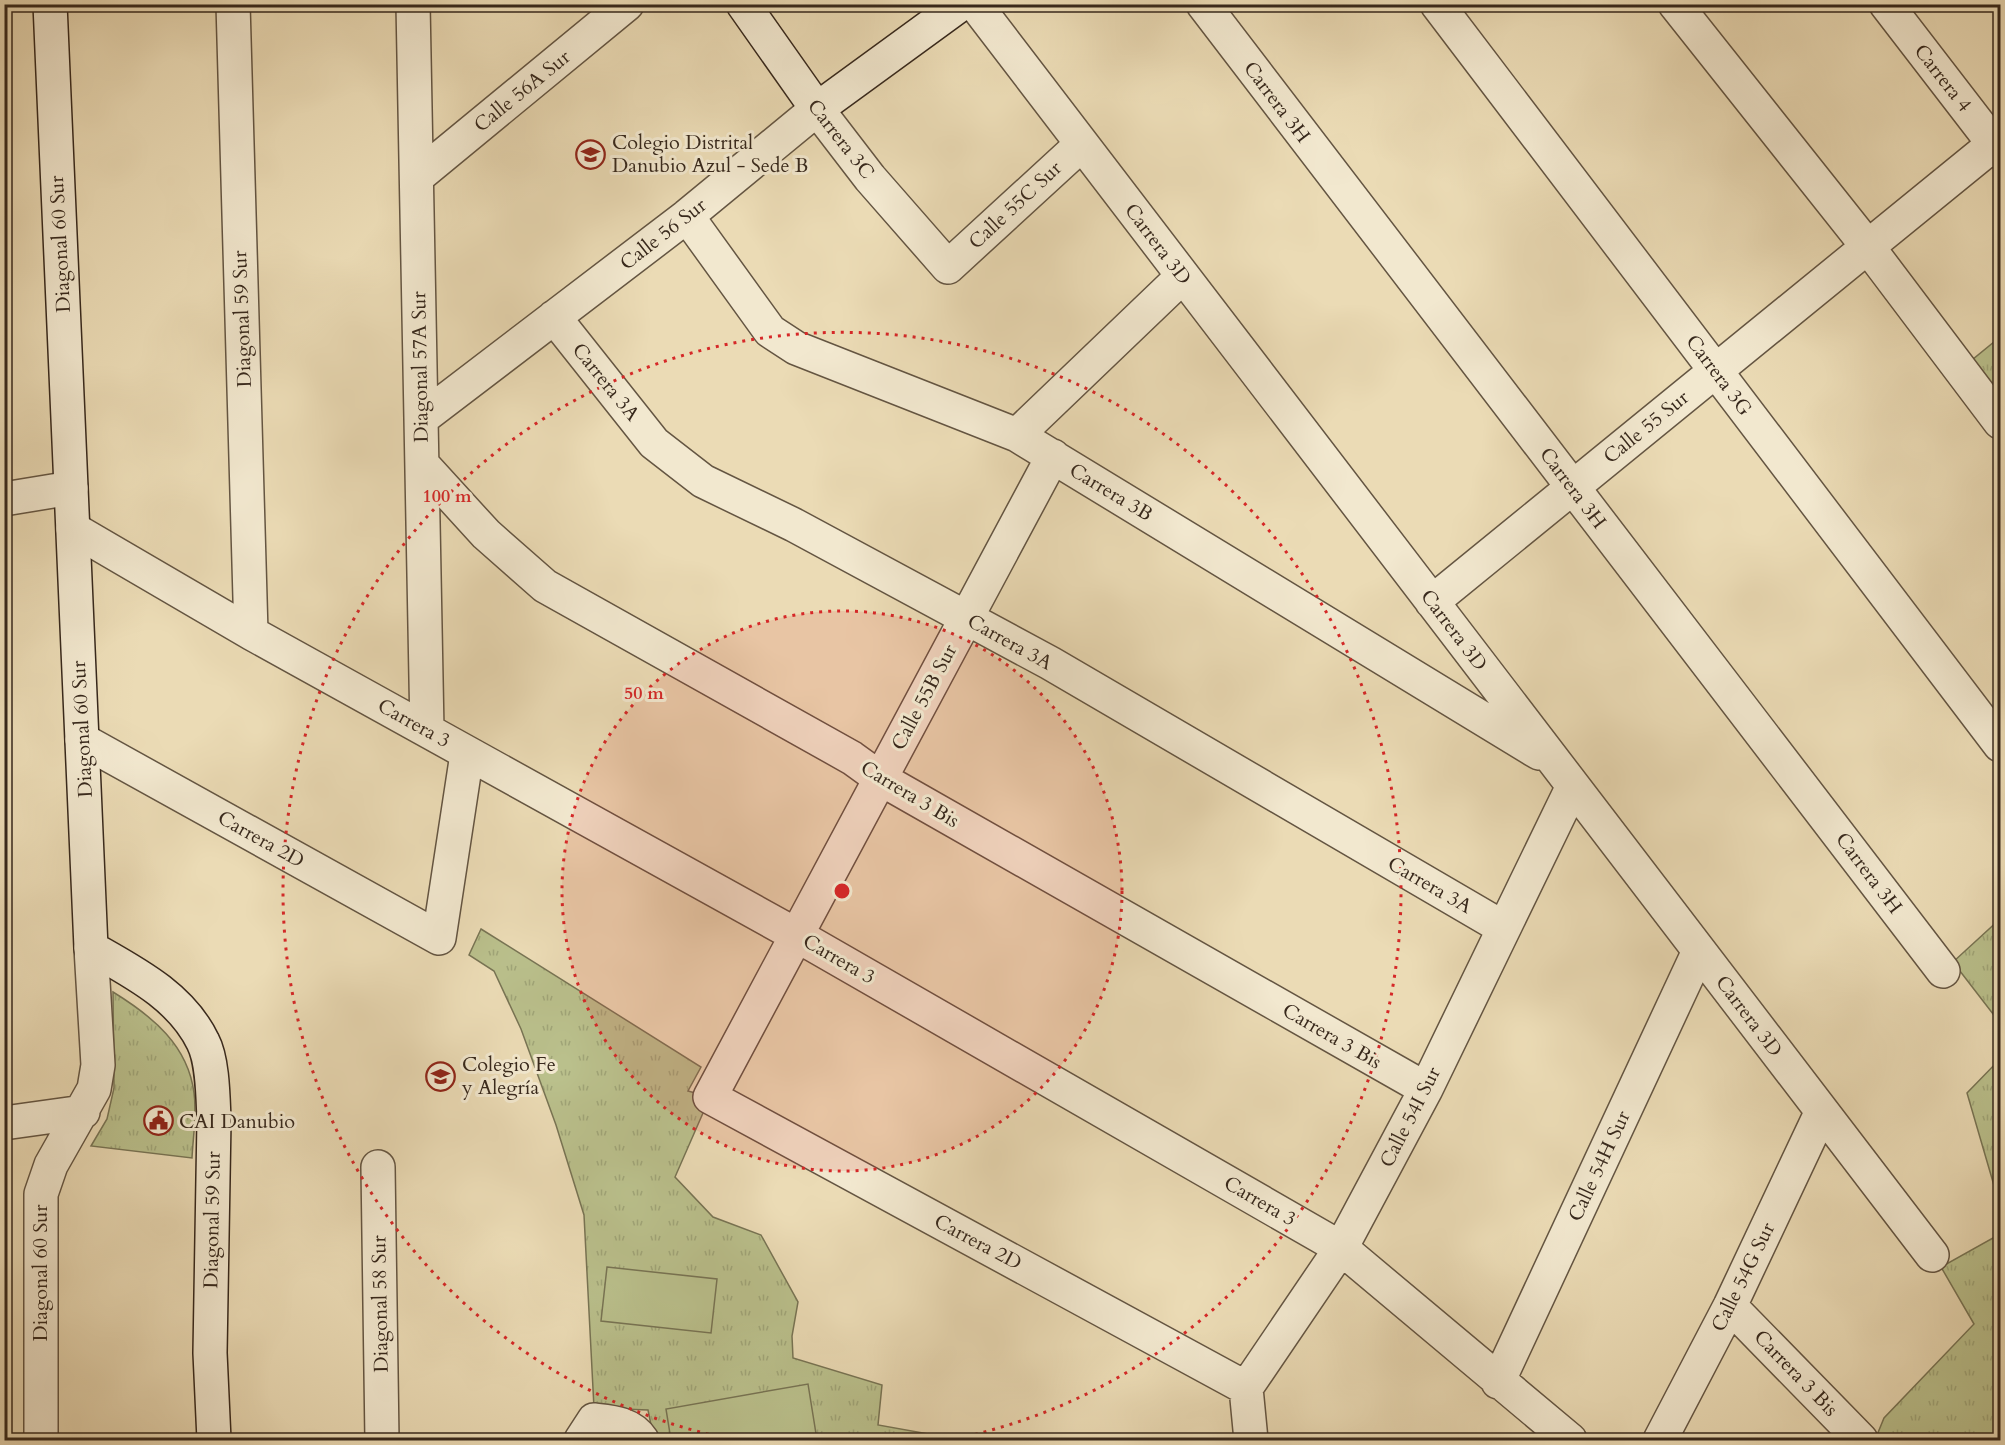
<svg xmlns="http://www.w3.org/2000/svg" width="2005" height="1445" font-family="Cardo,serif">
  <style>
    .park { fill: url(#park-tufts); stroke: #787454; stroke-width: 1.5 }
    .pitch { fill: #bac08c; stroke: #787454; stroke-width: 1.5 }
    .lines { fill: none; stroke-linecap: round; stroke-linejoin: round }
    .street-casing { stroke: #645542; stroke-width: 36 }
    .secondary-casing { stroke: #37281c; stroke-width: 36 }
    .street { stroke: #f2e8cf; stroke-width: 33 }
    .secondary { stroke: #f2e8cf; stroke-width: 33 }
    .ring { fill: none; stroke: #d62828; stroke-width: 3; stroke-dasharray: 3 6 }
    .labels { text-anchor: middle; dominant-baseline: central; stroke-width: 6; stroke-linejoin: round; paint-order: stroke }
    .street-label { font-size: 20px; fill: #37281c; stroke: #f2e8cf }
    .poi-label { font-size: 20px; fill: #37281c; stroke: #f2e8cf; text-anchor: start }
    .centre { fill: #d62828; stroke: #f2e8cf; stroke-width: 3 }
    .ring-label { font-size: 18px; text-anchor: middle; font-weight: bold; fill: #d62828; stroke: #f2e8cf; stroke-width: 6; stroke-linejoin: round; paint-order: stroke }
  </style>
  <defs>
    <pattern id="park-tufts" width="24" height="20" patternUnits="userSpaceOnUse" patternTransform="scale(1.5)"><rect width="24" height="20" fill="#bac08c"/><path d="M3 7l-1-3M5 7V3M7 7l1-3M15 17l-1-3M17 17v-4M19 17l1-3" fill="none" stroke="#a0a578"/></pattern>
  </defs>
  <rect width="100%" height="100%" fill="#ebdbb5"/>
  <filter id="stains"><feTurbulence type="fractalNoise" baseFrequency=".00333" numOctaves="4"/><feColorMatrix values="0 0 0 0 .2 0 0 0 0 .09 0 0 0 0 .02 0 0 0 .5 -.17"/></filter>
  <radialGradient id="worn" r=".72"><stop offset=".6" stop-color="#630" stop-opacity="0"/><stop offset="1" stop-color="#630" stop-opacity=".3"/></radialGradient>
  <path class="park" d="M2000,337V399L1972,360Z
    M2000,919V1023L1953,962Z
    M481,929L701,1067L688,1091L710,1097L675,1177L713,1217L761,1235L798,1302L792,1336L793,1358L882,1385L878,1425L962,1440H654L648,1410L594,1408L584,1215L556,1125L521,1029L494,971L469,955Z
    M113,992C152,1016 188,1045 194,1093C197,1114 193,1137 192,1158L91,1146L107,1119L114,1088Z
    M2000,1059V1206L1967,1093Z
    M2000,1234V1440H1875L1884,1418L1974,1324L1941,1267Z"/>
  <path class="pitch" d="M607,1267L717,1279L711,1333L601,1321Z
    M808,1384L817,1440H671L666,1409Z"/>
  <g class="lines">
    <defs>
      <path id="street" d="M233,4L251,633
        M413,4L427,730
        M975,4L1932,1255
        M1203,4L1943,971
        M1437,4L2000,745
        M1675,4L1868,247L2000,422
        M1886,4L2000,152
        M417,177L627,4
        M687,216L770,331L796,348L1017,435L1539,753
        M554,317L654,443L703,481L794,525L1050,663L1502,927
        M421,419L687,216L817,109L870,178L948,267L1082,144
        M1017,435L1183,276
        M1053,456L710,1097L1246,1388
        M422,464L486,534L545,586L852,758L881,779L1426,1089
        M4,499L71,488
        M73,529L251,633L798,936L1341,1248L1570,1440
        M1432,602L2000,139
        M82,740L439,938L467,754
        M4,1123L83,1112
        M378,1167L382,1440
        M1730,1306L1861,1440
        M1498,1382L1699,951
        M41,1440V1194L51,1165L94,1089L98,1065L91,948
        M581,1440L594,1420C612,1422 631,1423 642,1440
        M1251,1440L1246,1388L1341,1248L1426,1089L1573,786
        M1660,1440L1730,1306L1822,1111"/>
      <path id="secondary" d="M50,4L91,948C133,972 181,996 203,1042C213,1061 213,1099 214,1120L210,1353L214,1440
        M743,4L817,109L961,4"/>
    </defs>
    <use href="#street" class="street-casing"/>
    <use href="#secondary" class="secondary-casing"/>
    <use href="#street" class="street"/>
    <use href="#secondary" class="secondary"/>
  </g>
  <circle cx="842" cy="891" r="280" fill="#d62828" fill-opacity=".12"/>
  <g class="ring">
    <circle cx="842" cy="891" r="280"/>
    <path d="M735 1440A559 559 0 1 1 949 1440"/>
  </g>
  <defs>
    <symbol id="school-ring" viewBox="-11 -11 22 22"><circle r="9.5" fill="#f2e8cf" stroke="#8f2418" stroke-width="1.5"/><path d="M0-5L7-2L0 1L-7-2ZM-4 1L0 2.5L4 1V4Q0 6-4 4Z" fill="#8f2418"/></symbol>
    <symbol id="civic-ring" viewBox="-11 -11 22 22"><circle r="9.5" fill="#f2e8cf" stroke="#8f2418" stroke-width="1.5"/><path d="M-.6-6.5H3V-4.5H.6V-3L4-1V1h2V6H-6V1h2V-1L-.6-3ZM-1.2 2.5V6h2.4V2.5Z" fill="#8f2418"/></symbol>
  </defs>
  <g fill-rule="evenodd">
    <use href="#school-ring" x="574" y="138" width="33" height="33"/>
    <use href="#school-ring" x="424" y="1060" width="33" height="33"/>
    <use href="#civic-ring" x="142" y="1104" width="33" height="33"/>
  </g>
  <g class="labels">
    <g class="street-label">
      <text transform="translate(1943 78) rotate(52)">Carrera 4</text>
      <text transform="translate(522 91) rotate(-39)">Calle 56A Sur</text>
      <text transform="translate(1277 102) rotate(53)">Carrera 3H</text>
      <text transform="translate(841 139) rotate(52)">Carrera 3C</text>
      <text transform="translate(1015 205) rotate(-43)">Calle 55C Sur</text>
      <text transform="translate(663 234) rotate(-38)">Calle 56 Sur</text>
      <text transform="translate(60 244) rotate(-93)">Diagonal 60 Sur</text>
      <text transform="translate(1158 244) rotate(53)">Carrera 3D</text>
      <text transform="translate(242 319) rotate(-92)">Diagonal 59 Sur</text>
      <text transform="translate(420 367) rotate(-91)">Diagonal 57A Sur</text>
      <text transform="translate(1719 375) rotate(53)">Carrera 3G</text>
      <text transform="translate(606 382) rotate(51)">Carrera 3A</text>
      <text transform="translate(1646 427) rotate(-39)">Calle 55 Sur</text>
      <text transform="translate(1573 488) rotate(53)">Carrera 3H</text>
      <text transform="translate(1111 492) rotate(31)">Carrera 3B</text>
      <text transform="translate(1454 630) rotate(53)">Carrera 3D</text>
      <text transform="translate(1010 642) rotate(29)">Carrera 3A</text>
      <text transform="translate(924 697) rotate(-62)">Calle 55B Sur</text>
      <text transform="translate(414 723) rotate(29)">Carrera 3</text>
      <text transform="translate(82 729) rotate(-93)">Diagonal 60 Sur</text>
      <text transform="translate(910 794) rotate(31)">Carrera 3 Bis</text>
      <text transform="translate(261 839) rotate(29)">Carrera 2D</text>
      <text transform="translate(1869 873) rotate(53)">Carrera 3H</text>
      <text transform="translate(1430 885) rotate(30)">Carrera 3A</text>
      <text transform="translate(839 959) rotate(30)">Carrera 3</text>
      <text transform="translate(1749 1016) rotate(53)">Carrera 3D</text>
      <text transform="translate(1332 1036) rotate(30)">Carrera 3 Bis</text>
      <text transform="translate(1410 1117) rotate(-63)">Calle 54I Sur</text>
      <text transform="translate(1599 1166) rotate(-65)">Calle 54H Sur</text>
      <text transform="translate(1260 1201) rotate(30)">Carrera 3</text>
      <text transform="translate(212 1220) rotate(-89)">Diagonal 59 Sur</text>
      <text transform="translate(978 1242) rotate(28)">Carrera 2D</text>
      <text transform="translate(40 1273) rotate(-90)">Diagonal 60 Sur</text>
      <text transform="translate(1743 1277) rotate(-64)">Calle 54G Sur</text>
      <text transform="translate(380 1304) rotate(-91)">Diagonal 58 Sur</text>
      <text transform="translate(1796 1373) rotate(46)">Carrera 3 Bis</text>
    </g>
    <g class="poi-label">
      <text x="612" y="142">Colegio Distrital<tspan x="612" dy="23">Danubio Azul - Sede B</tspan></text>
      <text x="462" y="1064">Colegio Fe<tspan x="462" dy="23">y Alegría</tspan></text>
      <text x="179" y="1121">CAI Danubio</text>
    </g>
  </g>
  <circle cx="842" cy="891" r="9" class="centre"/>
  <g class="ring-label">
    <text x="447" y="502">100 m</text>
    <text x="644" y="699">50 m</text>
  </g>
  <rect width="2005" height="1445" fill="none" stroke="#ebdbb5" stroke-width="24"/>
  <rect x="6" y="6" width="1993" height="1433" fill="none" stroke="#37281c" stroke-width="3"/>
  <rect x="12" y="12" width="1981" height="1421" fill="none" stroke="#37281c" stroke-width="1.5"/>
  <rect width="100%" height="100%" filter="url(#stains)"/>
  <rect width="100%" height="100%" fill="url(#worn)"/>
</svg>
